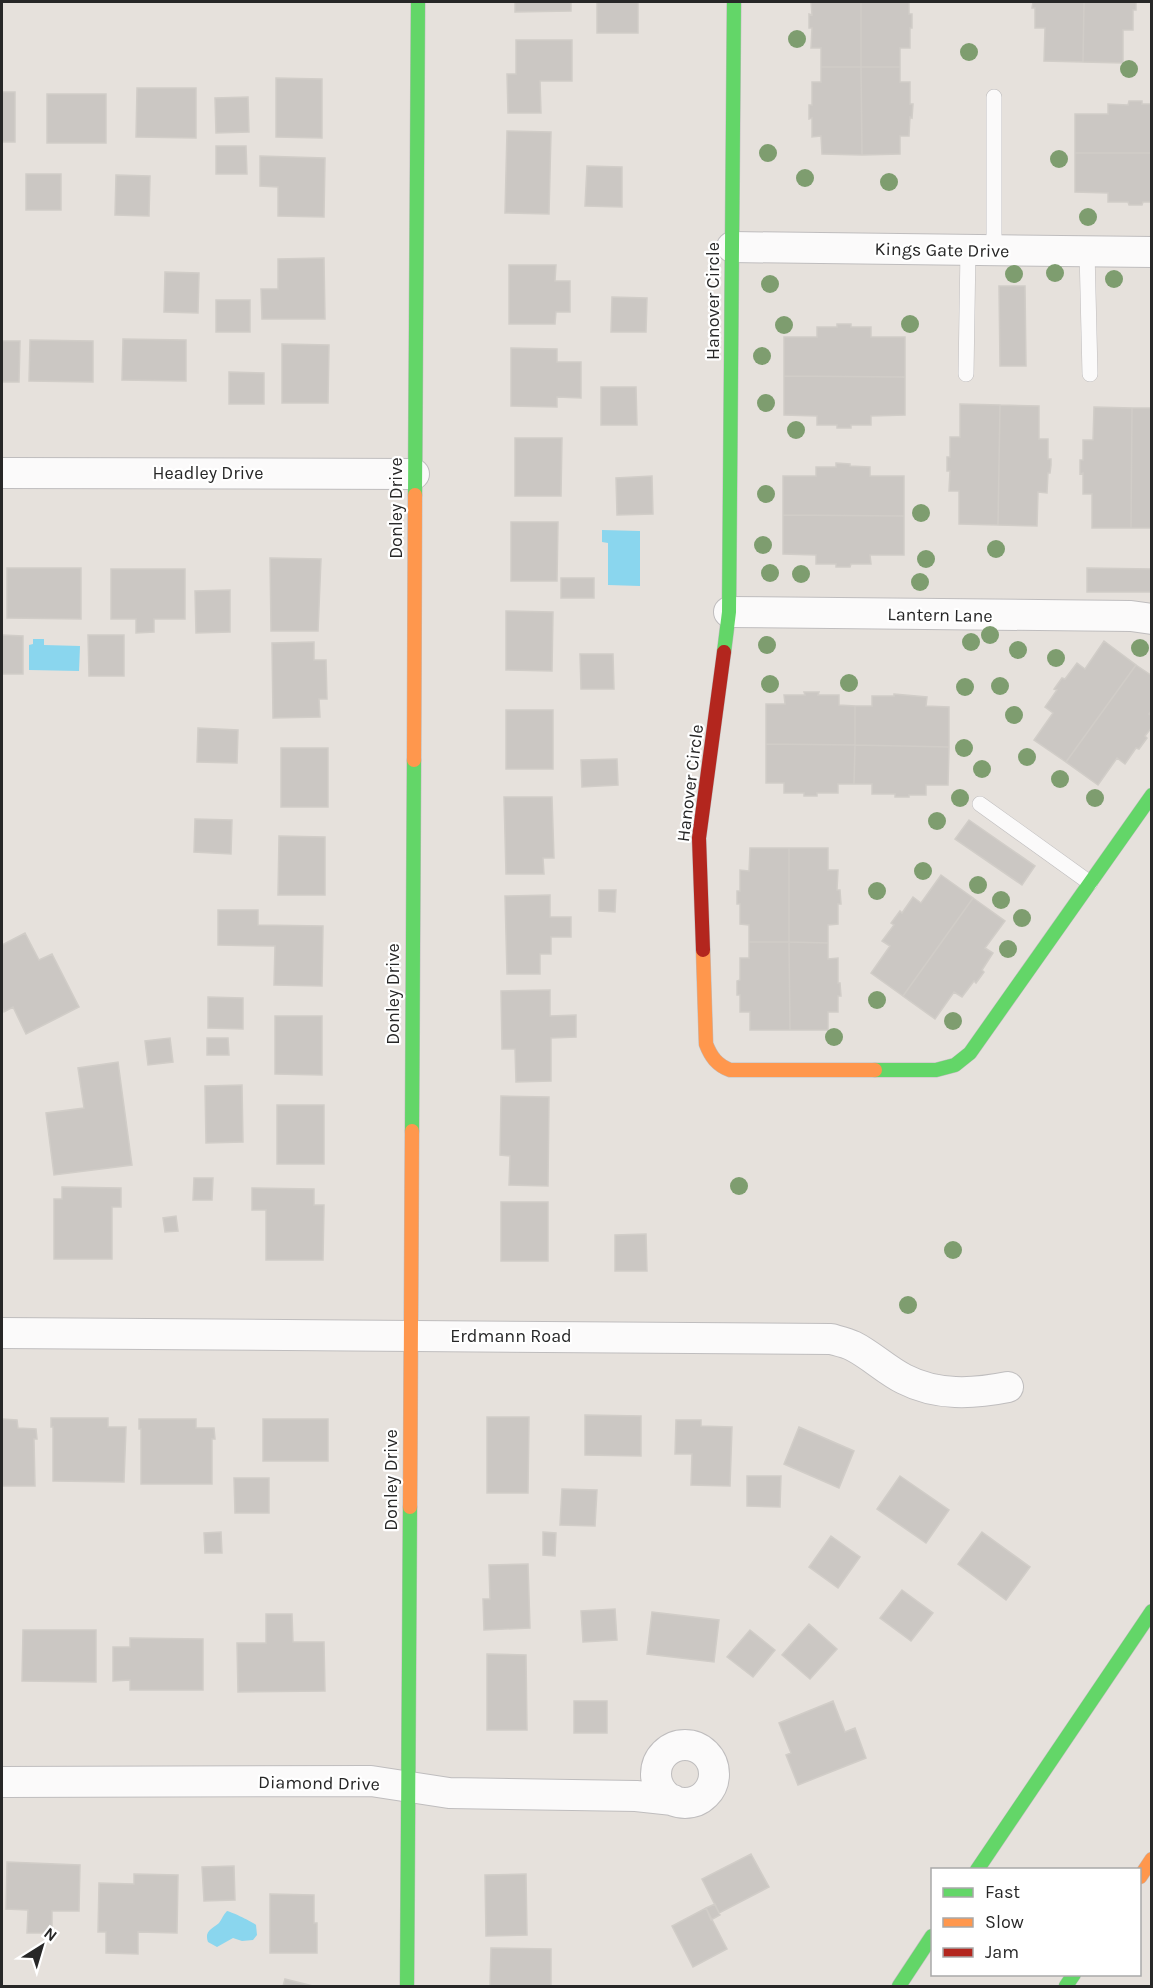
<svg xmlns="http://www.w3.org/2000/svg" width="1153" height="1988" font-family="Karla,sans-serif">
  <style>
    .water { fill: #8ad6ee }
    .building { fill: #cbc7c3; stroke: #d1cdc8; stroke-width: 1.5 }
    .lines { fill: none; stroke-linecap: round; stroke-linejoin: round }
    .lane-casing { stroke: #bfbdbe; stroke-width: 16 }
    .street-casing { stroke: #bfbdbe; stroke-width: 32 }
    .fast-casing { stroke: #bfbdbe; stroke-width: 15 }
    .slow-casing { stroke: #bfbdbe; stroke-width: 15 }
    .jam-casing { stroke: #bfbdbe; stroke-width: 15 }
    .lane { stroke: #fbfafa; stroke-width: 15 }
    .street { stroke: #fbfafa; stroke-width: 30 }
    .fast { stroke: #63d668; stroke-width: 14 }
    .slow { stroke: #ff974d; stroke-width: 14 }
    .jam { stroke: #b3261e; stroke-width: 14 }
    .tree { fill: #7e9d6f }
    .labels { text-anchor: middle; dominant-baseline: central; stroke-width: 4.5; stroke-linejoin: round; paint-order: stroke }
    .street-label { font-size: 18px; fill: #272727; stroke: #fff }
  </style>
  <rect width="100%" height="100%" fill="#e6e1dc"/>
  <path class="water" d="M602,530L640,531V586L608,585V543L602,542Z
    M33,639H44V645L80,646L79,671L29,670V645L33,644Z
    M227,1911C232,1912 253,1922 256,1925L257,1935L253,1940L242,1941L233,1938L217,1947L208,1942C204,1931 212,1929 219,1923C222,1919 223,1915 227,1911Z"/>
  <path class="building" d="M515,2H571V11L515,12Z
    M597,2H638V33H597Z
    M811,2H861V67H821V48H811L812,28H809V14L812,15Z
    M861,2H909V14H912V28H910V48H900V67H861Z
    M1033,2H1084L1083,62L1044,61L1045,28H1035V8H1032Z
    M1084,2H1136V10H1133V30H1123V63L1083,62Z
    M516,40H572V81H540L541,113H508L507,74H516Z
    M821,67H861L862,155L822,154L821,136L812,137V118L809,119V105H812V82H821Z
    M861,67H900V82H910V104H913L912,118L910,117L909,136H900V154L862,155Z
    M276,78L322,79V138L276,137Z
    M137,88H196V138L136,137Z
    M2,92H15V142H2Z
    M47,94H106V143H47Z
    M248,97L249,132L216,133L215,98Z
    M1129,101H1142V104H1152V153H1075V114H1108V104L1128,105Z
    M507,131L551,132L549,214L505,213Z
    M216,146H246L247,174H216Z
    M1075,153H1152V202H1143L1142,205H1129L1128,202H1108V193L1075,192Z
    M260,156L325,158L324,217L278,216V187L260,186Z
    M587,166L622,167V207L585,206Z
    M26,174H61V210H26Z
    M116,175L150,176L149,216L115,215Z
    M324,258L325,319H262L261,289H278V259Z
    M509,265H556L555,281H570V312H556L555,324H509Z
    M165,272L199,273L198,313L164,312Z
    M999,286H1025L1026,366H1000Z
    M612,297L647,298L646,332H611Z
    M216,300H250V332H216Z
    M837,324H851V327H871V337H905V377L784,376V337H817V327H837Z
    M123,339L186,340V381L122,380Z
    M30,340L93,341V382L29,381Z
    M2,341H20L19,382H2Z
    M282,344L329,345L328,403H282Z
    M511,348L557,349V362H581V398L557,397V407L511,406Z
    M229,372L264,373V404H229Z
    M784,376L905,377V415L871,416V425H851V428H837V425H817V416L784,415Z
    M601,387H636L637,425H601Z
    M960,404L1000,405L998,525L959,524V491H949L950,471H947V457H950V437H960Z
    M1000,405L1039,406V439H1048V459H1051V465L1050,473H1048L1047,493L1038,492L1037,526L998,525Z
    M1094,407L1132,408L1131,528H1092V494H1083V473L1080,474V460H1083V440H1093Z
    M1132,408H1152V528H1131Z
    M515,438H562L561,496H515Z
    M836,463L850,464V466L870,467V476H904V516L783,515V476H816V467H836Z
    M652,476L653,514L617,515L616,478Z
    M783,515L904,516V555H870L871,564H851L850,567H836V564H816V555L783,554Z
    M511,522H558L557,581H511Z
    M270,558L321,559L318,631H271Z
    M7,568H81V619L7,618Z
    M1087,568L1152,569V592H1087Z
    M111,569H185V619H154V632L136,633V619H111Z
    M561,578H594V598H561Z
    M230,590V632L196,633L195,591Z
    M506,611L553,612L552,671L506,670Z
    M2,635L23,636V674H2Z
    M88,635H124V676H89Z
    M1104,641L1136,665L1066,762L1034,740L1053,713L1045,707L1057,690L1054,689L1062,678L1065,679L1077,663L1085,669Z
    M314,642V660H326L327,699H319L320,717L273,718L272,643Z
    M580,654H613L614,689H581Z
    M1136,665L1152,676V710L1149,714L1152,716V727L1145,736L1147,738L1139,749L1136,748L1125,764L1117,758L1098,785L1066,762Z
    M804,692H819L818,695H839V705L855,706V745L766,744V704H785L784,695H805Z
    M894,694L927,697L926,706L949,707V747L855,745V706H872V696H894Z
    M506,710H553V769H506Z
    M198,728L238,730L237,763L197,762Z
    M766,744L855,745L854,784H838V793H817V796H804V793H784V783H766Z
    M855,745L949,747L948,785H926V795H909V797H895V794H872V784H854Z
    M281,748H328V807H281Z
    M617,759L618,785L582,787L581,760Z
    M504,797H552L554,858H543L544,874H506Z
    M195,819L232,820L231,854L194,852Z
    M969,820L1035,866L1022,885L955,839Z
    M279,836L325,837V895H278Z
    M750,848H789V942H749V925L740,924V904H737V891H740V870L749,871Z
    M789,848H828V870H838L837,890H840L841,904H838V924L828,925V943L789,942Z
    M941,875L973,898L903,996L871,973L890,946L882,941L894,925L891,923L900,911L902,913L913,897L921,903Z
    M599,890H616L615,912L599,911Z
    M550,895V917H571V937H551V954H540V974H507L505,896Z
    M973,898L1005,921L985,948L993,953L982,970L984,972L976,983L974,981L962,997L954,992L935,1019L903,996Z
    M218,910H258V925L323,926L322,986L274,985L275,946L218,945Z
    M25,933L39,960L52,954L79,1007L26,1034L13,1007L4,1012L2,1007V945Z
    M749,942H789L790,1030H750V1012H740V995H737V981L740,980V958H749Z
    M789,942L828,943V959L838,958V983H840L841,996H838V1012H828V1030H790Z
    M550,990V1016L576,1015V1037L551,1038V1081L516,1082L515,1049H502L501,991Z
    M208,997L243,998V1029L208,1028Z
    M275,1016H322V1075L275,1074Z
    M170,1038L173,1062L148,1065L145,1041Z
    M207,1038H228L229,1055H207Z
    M118,1062L132,1165L54,1175L46,1113L84,1108L78,1068Z
    M242,1085L243,1142L206,1143L205,1086Z
    M501,1096L549,1097L548,1186L509,1185L510,1156L500,1155Z
    M277,1105H324V1164H277Z
    M194,1178H213L212,1200H193Z
    M62,1187L121,1188V1207H112V1259H54V1199H62Z
    M252,1188L314,1189V1205H324L323,1260H266V1210H252Z
    M501,1202H548V1261H501Z
    M176,1216L178,1231L165,1232L163,1218Z
    M646,1234L647,1271H615V1235Z
    M585,1415L641,1416V1456L585,1455Z
    M487,1417H529L528,1493H487Z
    M51,1418H108V1427H126L124,1482L53,1481V1427H51Z
    M2,1419L17,1420L18,1428L36,1429L37,1439H34L35,1486H2Z
    M139,1419H196V1428H214L215,1439H212V1484H141V1429H139Z
    M263,1419H328V1461H263Z
    M676,1420H701V1426L732,1427L730,1486L691,1485L692,1454H675Z
    M799,1427L854,1451L839,1488L784,1464Z
    M747,1476H781L780,1507L747,1506Z
    M900,1476L949,1510L926,1543L877,1509Z
    M234,1478H269V1513H235Z
    M562,1489L597,1490L595,1526L560,1525Z
    M221,1532L222,1553H205L204,1533Z
    M543,1532L556,1533L555,1556L543,1555Z
    M982,1532L1030,1567L1006,1600L958,1564Z
    M831,1536L860,1557L838,1588L809,1567Z
    M528,1564L530,1628L484,1630L483,1599H490L489,1565Z
    M902,1590L933,1613L911,1641L880,1618Z
    M615,1609L617,1640L583,1642L581,1611Z
    M652,1612L719,1620L714,1662L647,1654Z
    M266,1614H292L293,1642H324L325,1691L238,1692L237,1643H266Z
    M809,1624L837,1649L810,1679L782,1655Z
    M23,1630H96V1682L22,1681Z
    M750,1630L775,1650L753,1677L727,1657Z
    M130,1638L203,1639V1690H130V1680L113,1681V1647H130Z
    M487,1654L526,1655L527,1730H487Z
    M574,1701H607V1733H574Z
    M833,1701L845,1732L855,1728L866,1758L798,1785L786,1755L791,1753L779,1723Z
    M751,1854L769,1887L719,1913L702,1879Z
    M7,1862L80,1865L79,1911H52V1933H27L28,1910L6,1909Z
    M234,1866L235,1900L204,1901L202,1867Z
    M134,1874L178,1875L177,1933L138,1932V1954L106,1953V1932H98L99,1883L134,1884Z
    M526,1874L527,1935L486,1936L485,1875Z
    M270,1894L314,1895V1923H317V1953H270Z
    M715,1904L720,1915L711,1920L706,1908Z
    M706,1908L727,1949L693,1967L672,1926Z
    M491,1948L551,1949V1986H490Z
    M285,1979L313,1986H283Z"/>
  <g class="lines">
    <defs>
      <path id="lane" d="M994,97V251
        M1087,251L1090,374
        M966,374L968,250
        M980,804L1090,883"/>
      <path id="street" d="M732,247L1152,252
        M2,473L414,474
        M729,612L1131,616L1152,619
        M2,1333L831,1339C838,1341 847,1343 853,1346C871,1355 886,1370 904,1379C937,1396 973,1394 1008,1387
        M656 1774a29 29 0 1 1 58 0a29 29 0 1 1-58 0Z
        M2,1782L371,1781L449,1793L636,1796L673,1800"/>
      <path id="fast" d="M415,495L418,2
        M724,652L729,612L734,2
        M875,1070H936L955,1065L970,1053L1152,795
        M412,1131L414,760
        M977,1870L1152,1611
        M407,1986L410,1507
        M899,1986L932,1936
        M1066,1986L1074,1974"/>
      <path id="slow" d="M414,760L415,495
        M703,950L706,1044C711,1057 717,1065 730,1070H875
        M410,1507L412,1131
        M1140,1877L1152,1859"/>
      <path id="jam" d="M703,950L699,838L724,652"/>
    </defs>
    <use href="#lane" class="lane-casing"/>
    <use href="#street" class="street-casing"/>
    <use href="#fast" class="fast-casing"/>
    <use href="#slow" class="slow-casing"/>
    <use href="#jam" class="jam-casing"/>
    <use href="#lane" class="lane"/>
    <use href="#street" class="street"/>
    <use href="#fast" class="fast"/>
    <use href="#slow" class="slow"/>
    <use href="#jam" class="jam"/>
  </g>
  <g class="tree">
    <circle cx="797" cy="39" r="9"/>
    <circle cx="969" cy="52" r="9"/>
    <circle cx="1129" cy="69" r="9"/>
    <circle cx="768" cy="153" r="9"/>
    <circle cx="1059" cy="159" r="9"/>
    <circle cx="805" cy="178" r="9"/>
    <circle cx="889" cy="182" r="9"/>
    <circle cx="1088" cy="217" r="9"/>
    <circle cx="1055" cy="273" r="9"/>
    <circle cx="1014" cy="274" r="9"/>
    <circle cx="1114" cy="279" r="9"/>
    <circle cx="770" cy="284" r="9"/>
    <circle cx="910" cy="324" r="9"/>
    <circle cx="784" cy="325" r="9"/>
    <circle cx="762" cy="356" r="9"/>
    <circle cx="766" cy="403" r="9"/>
    <circle cx="796" cy="430" r="9"/>
    <circle cx="766" cy="494" r="9"/>
    <circle cx="921" cy="513" r="9"/>
    <circle cx="763" cy="545" r="9"/>
    <circle cx="996" cy="549" r="9"/>
    <circle cx="926" cy="559" r="9"/>
    <circle cx="770" cy="573" r="9"/>
    <circle cx="801" cy="574" r="9"/>
    <circle cx="920" cy="582" r="9"/>
    <circle cx="990" cy="635" r="9"/>
    <circle cx="971" cy="642" r="9"/>
    <circle cx="767" cy="645" r="9"/>
    <circle cx="1140" cy="648" r="9"/>
    <circle cx="1018" cy="650" r="9"/>
    <circle cx="1056" cy="658" r="9"/>
    <circle cx="849" cy="683" r="9"/>
    <circle cx="770" cy="684" r="9"/>
    <circle cx="1000" cy="686" r="9"/>
    <circle cx="965" cy="687" r="9"/>
    <circle cx="1014" cy="715" r="9"/>
    <circle cx="964" cy="748" r="9"/>
    <circle cx="1027" cy="757" r="9"/>
    <circle cx="982" cy="769" r="9"/>
    <circle cx="1060" cy="779" r="9"/>
    <circle cx="960" cy="798" r="9"/>
    <circle cx="1095" cy="798" r="9"/>
    <circle cx="937" cy="821" r="9"/>
    <circle cx="923" cy="871" r="9"/>
    <circle cx="978" cy="885" r="9"/>
    <circle cx="877" cy="891" r="9"/>
    <circle cx="1001" cy="900" r="9"/>
    <circle cx="1022" cy="918" r="9"/>
    <circle cx="1008" cy="949" r="9"/>
    <circle cx="877" cy="1000" r="9"/>
    <circle cx="953" cy="1021" r="9"/>
    <circle cx="834" cy="1037" r="9"/>
    <circle cx="739" cy="1186" r="9"/>
    <circle cx="953" cy="1250" r="9"/>
    <circle cx="908" cy="1305" r="9"/>
  </g>
  <g class="labels">
    <g class="street-label">
      <text transform="translate(942 250) rotate(1)">Kings Gate Drive</text>
      <text transform="translate(713 301) rotate(-90)">Hanover Circle</text>
      <text x="208" y="473">Headley Drive</text>
      <text transform="translate(396 508) rotate(-90)">Donley Drive</text>
      <text transform="translate(940 615) rotate(1)">Lantern Lane</text>
      <text transform="translate(690 783) rotate(-83)">Hanover Circle</text>
      <text transform="translate(393 994) rotate(-90)">Donley Drive</text>
      <text x="511" y="1336">Erdmann Road</text>
      <text transform="translate(391 1480) rotate(-90)">Donley Drive</text>
      <text transform="translate(319 1783) rotate(1)">Diamond Drive</text>
    </g>
  </g>
  <rect width="1153" height="1988" fill="none" stroke="#272727" stroke-width="6"/>
  <rect x="931" y="1868" width="210" height="108" fill="#ffffff" stroke="#a9a9a9" stroke-width="1.5"/>
  <rect x="943" y="1888" width="30" height="9" fill="#63d668" stroke="#a9a9a9" stroke-width="1.5"/>
  <text x="985" y="1898" font-size="18" fill="#272727">Fast</text>
  <rect x="943" y="1918" width="30" height="9" fill="#ff974d" stroke="#a9a9a9" stroke-width="1.5"/>
  <text x="985" y="1928" font-size="18" fill="#272727">Slow</text>
  <rect x="943" y="1948" width="30" height="9" fill="#b3261e" stroke="#a9a9a9" stroke-width="1.5"/>
  <text x="985" y="1958" font-size="18" fill="#272727">Jam</text>
  <g transform="translate(42 1946) rotate(37)" stroke="#ffffff" stroke-width="4.5" paint-order="stroke">
  <path d="M0-4.5L10 22L0 15L-10 22Z" fill="#272727"/>
  <text y="-9" font-size="16" font-weight="bold" text-anchor="middle" fill="#272727">N</text>
  </g>
</svg>
